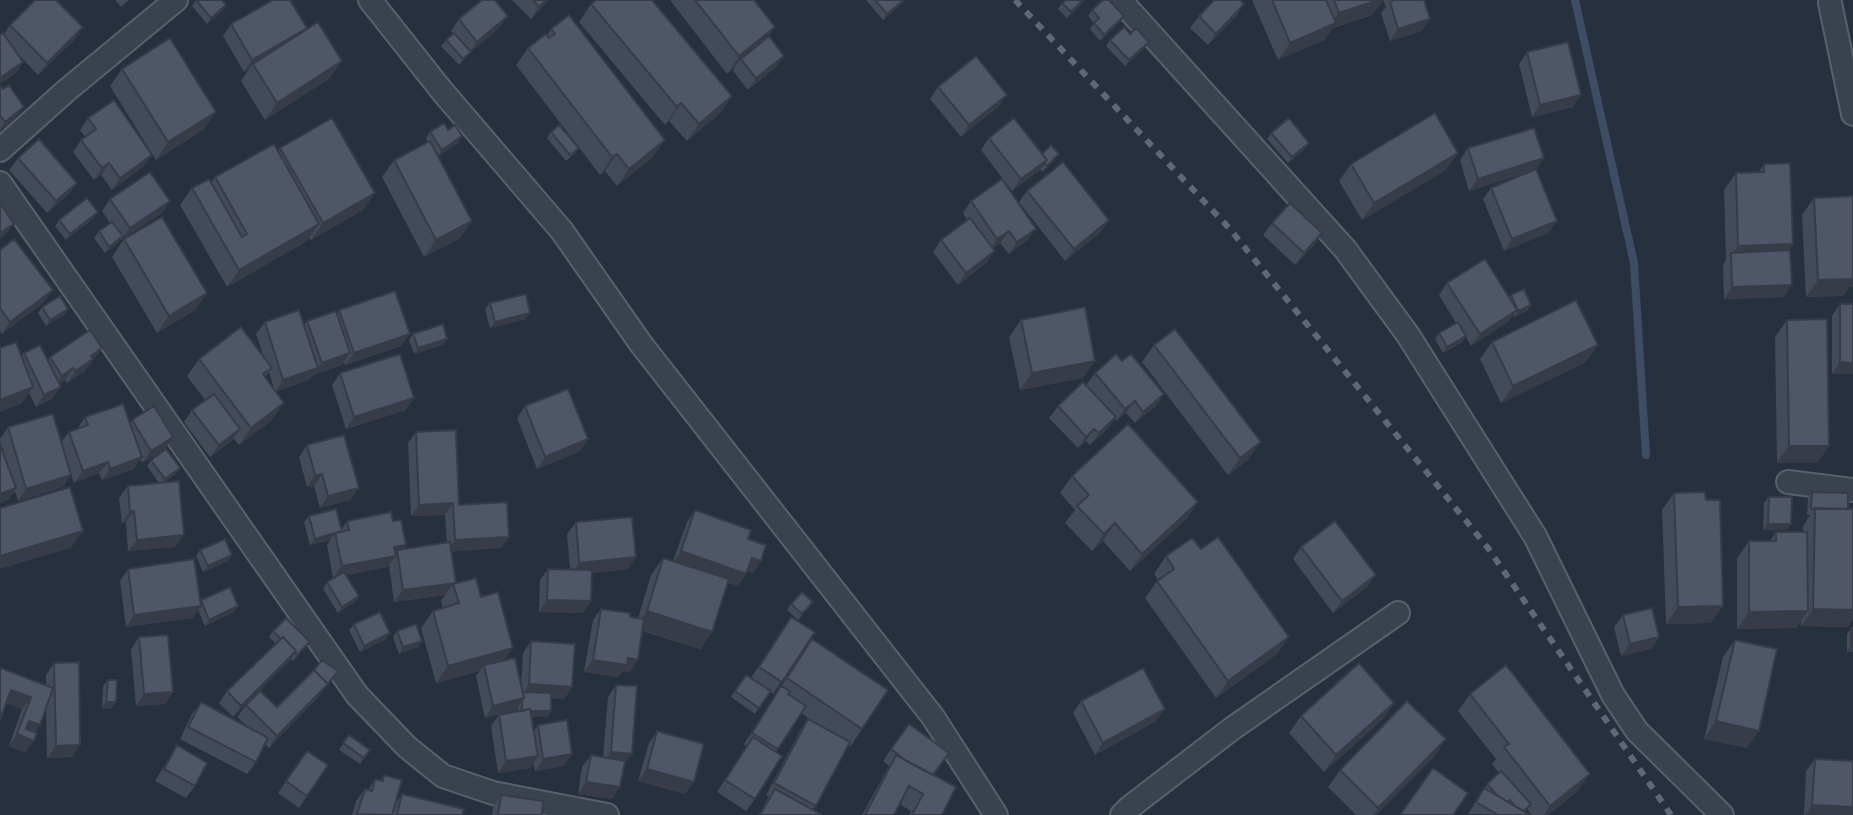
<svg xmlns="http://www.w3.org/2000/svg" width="1853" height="815" font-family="Roboto,sans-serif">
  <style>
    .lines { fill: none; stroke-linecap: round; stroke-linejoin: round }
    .stream { stroke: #3f4c66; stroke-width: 8 }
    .street-casing { stroke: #59606c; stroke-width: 26 }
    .street { stroke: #3b424f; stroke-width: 22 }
    .rail { stroke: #606877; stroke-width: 6; stroke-dasharray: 8 8; stroke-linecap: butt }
    .wall { fill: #434a59; fill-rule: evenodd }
    .shaded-wall { fill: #373c48 }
    .building { fill: #4e5667; stroke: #373c48; stroke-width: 2 }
  </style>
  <rect width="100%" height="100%" fill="#27303e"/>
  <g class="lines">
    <path class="stream" d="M1575,0L1634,263L1646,455"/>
    <defs>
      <path id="street" d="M370,0L442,91L562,231L641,344L933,717L996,815
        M1120,0L1345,249L1408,335L1535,536L1613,695L1637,731L1722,815
        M1830,3L1853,114
        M0,150L67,90L176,0
        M0,183L357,695L407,747L443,776L493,793L607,815
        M1788,482L1853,490
        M1122,815L1130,807L1233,728L1398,613"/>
    </defs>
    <use href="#street" class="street-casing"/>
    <use href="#street" class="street"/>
    <path class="rail" d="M1015,0L1229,228L1488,548L1671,815"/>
  </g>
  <path class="wall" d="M115,0H129L121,7Z
    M196,0L226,5L222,11L207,24L192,6Z
    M512,0H549L531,19Z
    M670,0H754L769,36L776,67L748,90L733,71L735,67L727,74Z
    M866,0H904L899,6L883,20Z
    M1085,0L1067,18L1058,9L1062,3Z
    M1252,0H1383L1372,15L1333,28L1324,40L1278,60Z
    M1383,0H1424L1430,19L1422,31L1390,41L1381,13L1386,7Z
    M591,4L732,96L720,113L687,141L669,121L665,125L579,22Z
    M1244,4L1236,16L1208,45L1190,28L1199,16Z
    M1092,10L1120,22L1100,41L1090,29L1094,23L1088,16Z
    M459,19L499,28L471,52L459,65L441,46L453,33L451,31Z
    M231,24L305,31L330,78L265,120L241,81L249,69L244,72L223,36Z
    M10,25L75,39L38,75L16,52L23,62L15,74L4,34Z
    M551,29L653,157L617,186L605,171L600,175L516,65L528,48L547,35Z
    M1130,34L1149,42L1145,48L1125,66L1106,46L1110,40Z
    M1527,52L1573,107L1532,117L1519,64Z
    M122,69L216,112L204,129L156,160L110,86Z
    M0,85L16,118L0,131Z
    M938,87L999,106L961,137L930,99Z
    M88,118L144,166L112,190L101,175L94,180L73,152L81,140L85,137L80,130Z
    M448,130L462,136L458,143L438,156L472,221L460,238L424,257L382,177L394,160L428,142L426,138L430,132Z
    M551,132L579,148L574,154L566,161L547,138Z
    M1271,133L1309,143L1305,149L1288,163L1267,139Z
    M989,138L1042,154L1055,160L1042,172L1040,169L1012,191L981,150Z
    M280,148L363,210L311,240L309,238L307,241L227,287L180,205L192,188L211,183L215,177L278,151Z
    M1468,148L1536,170L1557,221L1548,233L1504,251L1483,199L1491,188L1528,172L1469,191L1460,160Z
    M18,158L77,183L69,194L47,213L9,170Z
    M1351,164L1446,170L1362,220L1339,181Z
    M1764,164L1793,244L1788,250L1784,297L1724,299L1723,265L1726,259L1724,190L1736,173L1759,172Z
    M1027,191L1101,232L1065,261L1019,202Z
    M1853,196V287H1849L1843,296L1806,297L1802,215L1814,198Z
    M110,199L170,201L162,213L121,240V239L118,243L105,253L94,238L99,231L110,223L102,211Z
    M971,201L1028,240L1009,254L1000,243L993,248L986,263L958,285L933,252L941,240L967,220L963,213Z
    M94,218L66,240L55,226L59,220Z
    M1272,223L1322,233L1314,245L1295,265L1263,235Z
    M124,239L207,293L195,310L157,333L112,257Z
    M0,250L53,290L44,302L2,334L0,331Z
    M1447,283L1509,298L1511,295L1531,305L1527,311L1514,317L1513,315L1508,322L1471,346L1466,337L1462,342L1443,353L1435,339L1439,333L1456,323L1439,295Z
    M490,303L526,319L490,328L485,309Z
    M1840,304H1853V374H1832V316Z
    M42,307L68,309L64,315L46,326L38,313Z
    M339,310L401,346L345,365L344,362L342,365L313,375L309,380L276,391L272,420L239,445L234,439L210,457L184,422L192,410L205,400L187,376L199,359L264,358L256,334L265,322L304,326L307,321L337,314ZM269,372L274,389L265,377Z
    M1021,320L1083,378L1020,390L1009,337Z
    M1787,320L1829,446L1817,463H1777L1775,337Z
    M413,334L447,339L443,345L414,354L409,340Z
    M1492,342L1586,362L1501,403L1480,359Z
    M1154,345L1249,459L1228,475L1142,362Z
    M102,348L85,371L67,383L65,380L59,384L52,399L36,407L29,393L21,404V356L24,353L48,361L50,357Z
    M1122,361L1164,394L1156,406L1135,423L1126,413L1116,421L1115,419L1107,429L1090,445L1086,441L1078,448L1049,418L1058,406L1095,395L1086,385L1095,373Z
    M340,373L406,410L346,429L332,385Z
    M525,406L588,439L580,451L537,469L517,418Z
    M85,417L130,424L132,420L165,449L142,463L140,459L134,469L102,480L99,473L74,483L68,465L63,487L18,501L15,491L8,500L6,460L0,441V439L8,427L61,442L69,432L77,429Z
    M416,432L459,505L509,537L501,548L452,551L456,583L481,597L504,660L521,686L523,653L531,641L572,687L564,699L551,698V711L547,717H532L534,731L538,725L564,766L535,771L533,763L530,768L498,773L491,726L499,715L518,711V707L516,710L485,718L476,676L480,671L436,683L421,628L433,611L443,608L441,601L445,595L394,602L389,565L387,567L346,575L359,596L355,602L338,613L323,589L327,582L335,578H333L327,545L330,540L310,545L304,522L309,516L341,530L347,521H393L406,545L403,549L447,543L445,515L411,516L408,443Z
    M307,445L350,500L320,508L314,486L307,487L299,457Z
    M151,460L180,468L176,474L164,482L175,547L128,551L126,522L122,523L119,498L128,486L159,483L147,466Z
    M1072,476L1198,502L1186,519L1130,571L1103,541L1092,551L1065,523L1075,510L1060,493Z
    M1812,492L1848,627L1801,626V621L1796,628L1737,629V558L1749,541H1770L1776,532H1803V526L1810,515H1807L1808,498Z
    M1674,493L1711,623L1666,624L1662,510Z
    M1769,497L1791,524L1786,530H1763L1764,503Z
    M695,510L748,539L761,561L753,573L747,571L738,586L727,582L712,632L700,649L642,631L630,672L623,671L618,677L584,672L593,620L601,609L638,618L651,575L663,558L673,561L687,522Z
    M576,522L628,569L592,573L591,601L583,613L539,612L540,580L548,569H570L567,534Z
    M1301,547L1368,586L1333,613L1293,559Z
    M1201,549L1289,637L1277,654L1216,698L1145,598L1158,580L1154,574L1166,556Z
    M200,550L228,561L203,572L196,556Z
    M128,569L200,601L238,606L234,612L205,626L198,610L193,618L126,627L120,581Z
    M813,602L798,620L787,610L791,604Z
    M1623,615L1659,637L1651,649L1621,656L1614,627Z
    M354,624L390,633L386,639L360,652L349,630Z
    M783,628L815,632L773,694L770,692L755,714L731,697L746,675L751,678Z
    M1851,628H1853V652H1847V634Z
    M273,631L310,642L293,661L291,659L233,717L219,703L227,691L276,644L269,637Z
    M397,631L418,647L399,654L393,637Z
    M139,637L173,692L165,704L136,706L131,649Z
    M812,639L862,729L851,746L849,745L813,810L821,815H759L769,796L766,795L800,731L808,719L818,725L801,713L776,752L755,799L746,811L717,792L746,746L744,744Z
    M1735,640L1747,748L1704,739L1723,657Z
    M54,663L72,757L47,758L46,707L40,725L35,732L25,753L9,746L22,709L6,703L0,670L46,685V675Z
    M338,671L319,696L269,748L265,744L256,762L247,774L180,739L192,714L201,702L247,726L237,717L246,705L277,707Z
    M108,680L111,709L102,708L103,686Z
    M616,685L624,765L612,799L578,794L582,767L591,755L603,757L608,697Z
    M1470,694L1578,791L1548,815H1532L1527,809L1525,812L1530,815L1468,814L1487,784L1499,773L1492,764L1496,759L1458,711Z
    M1081,701L1156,721L1095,755L1073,713Z
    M1394,703L1382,720L1324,772L1289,733L1301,716Z
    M657,731L685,794L638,781L649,743Z
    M349,735L370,750L360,764L339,750Z
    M177,745L195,786L186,798L155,781Z
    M891,749L933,775L942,815H909L911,811L899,804L894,815H862L889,766L883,761Z
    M307,751L328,765L299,808L278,793Z
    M1434,757L1376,815H1356L1328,787L1340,770Z
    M1815,759L1853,815H1804L1806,771Z
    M384,775L395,805L402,794L462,815H352L356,801L365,789L368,790L375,779L381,780Z
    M501,795L542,815H492L493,807Z"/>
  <path class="shaded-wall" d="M546,0H549L531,19L539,7Z
    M904,0L899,6L883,20L887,14Z
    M1378,0H1383L1372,15L1333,28L1324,40L1278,60L1290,43L1329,26L1339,13Z
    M1244,4L1236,16L1208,45L1216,34Z
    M226,5L222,11L207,24L211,18Z
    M508,16L499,28L471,52L459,65L477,42Z
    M1124,16L1120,22L1100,41L1104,35Z
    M1430,19L1422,31L1390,41L1398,29Z
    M83,27L75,39L38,75L47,63Z
    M775,27L763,45L741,59L735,67L727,74L739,56Z
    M307,28L298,40L253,64L249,69L244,72L252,60Z
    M1149,42L1145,48L1125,66L1129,60Z
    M784,56L776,67L748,90L756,78Z
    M342,61L330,78L265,120L277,103Z
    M23,62L15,74L0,84V78Z
    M1007,95L999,106L961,137L969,125Z
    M1581,95L1573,107L1532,117L1540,105Z
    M732,96L720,113L687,141L699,124Z
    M681,103L669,121L665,125L677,107Z
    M24,107L16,118L0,131V129L5,122Z
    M216,112L204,129L156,160L168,142Z
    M462,136L458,143L438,156L442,150Z
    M665,140L653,157L617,186L629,169Z
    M1309,143L1305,149L1288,163L1292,157Z
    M1458,153L1446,170L1362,220L1374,203Z
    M617,154L605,171L600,175L612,157Z
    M152,155L144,166L112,190L120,178Z
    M1544,158L1536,170L1469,191L1478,179Z
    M1047,160L1038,172L1012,191L1021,179Z
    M109,163L101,175L94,180L102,168Z
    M77,183L69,194L47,213L56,201Z
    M375,193L363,210L311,240L323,223Z
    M170,201L162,213L121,240L130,228Z
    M98,212L94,218L66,240L70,234Z
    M1109,220L1101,232L1065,261L1074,249Z
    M472,221L460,238L424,257L436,240Z
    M1557,221L1548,233L1504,251L1512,239Z
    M14,224L5,235L0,239V233Z
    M319,224L307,241L227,287L239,270Z
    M1036,229L1028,240L1009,254L1017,242Z
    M1009,231L1000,243L989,251L997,239Z
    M1322,233L1314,245L1295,265L1304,253Z
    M123,236L118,243L105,253L109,247Z
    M1793,244L1781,261L1731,256L1738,246Z
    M995,251L986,263L958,285L966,273Z
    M1853,273V287H1849L1843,296L1806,297L1818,280Z
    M1792,285L1784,297L1724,299L1732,287Z
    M53,290L44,302L2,334L10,322Z
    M207,293L195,310L157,333L169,316Z
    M1531,305L1527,311L1514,317L1518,311Z
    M68,309L64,315L46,326L50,320Z
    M1517,310L1508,322L1471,346L1480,334Z
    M530,313L526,319L490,328L495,322Z
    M410,334L401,346L345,365L354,353Z
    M1466,336L1462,342L1443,353L1447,347Z
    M447,339L443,345L414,354L418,348Z
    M1598,345L1586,362L1501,403L1513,386Z
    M102,348L85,371L67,383L76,371L91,356Z
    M350,353L342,365L313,375L322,363Z
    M1095,361L1083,378L1020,390L1032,373Z
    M1840,362L1853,363V374H1832Z
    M73,368L65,380L54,387L62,376Z
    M318,368L309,380L275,392L283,380Z
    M33,387L21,404L0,412V400Z
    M61,387L52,399L36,407L44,395Z
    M1164,394L1156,406L1135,423L1143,412Z
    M414,398L406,410L346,429L354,417Z
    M1135,401L1126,413L1116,421L1125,409Z
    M284,403L272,420L239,445L251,428Z
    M1116,417L1107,429L1090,445L1099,433Z
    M240,429L232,441L210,457L219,445Z
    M1094,429L1086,441L1078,448L1086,437Z
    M173,437L165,449L142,463L151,451Z
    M588,439L580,451L537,469L545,457Z
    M1261,442L1249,459L1228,475L1240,458Z
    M1789,446H1829L1817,463H1777Z
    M142,457L134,469L102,480L110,469Z
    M108,462L99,473L74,483L83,471Z
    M180,468L176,474L161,485L165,479Z
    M322,474L314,486L307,487L315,475Z
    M71,475L63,487L18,501L26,489Z
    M16,488L8,500L0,503V494Z
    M359,488L350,500L320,508L328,496Z
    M1198,502L1186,519L1130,571L1142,554Z
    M453,503L445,515L411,516L419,505Z
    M130,511H134L126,522L122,523Z
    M1115,523L1103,541L1092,551L1104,534Z
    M1768,524H1791L1786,530H1763Z
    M83,531L71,548L0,569V556Z
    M334,534L330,540L310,545L315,539Z
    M184,535L175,547L128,551L137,540Z
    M509,537L501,548L447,552L455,540Z
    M406,545L398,557L397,550L392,556H396L387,567L333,578L342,566L394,547Z
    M681,551L746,574L738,586L673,563Z
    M232,555L228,561L203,572L208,566Z
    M636,557L628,569L571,575L579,563Z
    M752,558L761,561L753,573L744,570Z
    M1376,575L1368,586L1333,613L1342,601Z
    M453,584L445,595L394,602L403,590Z
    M359,596L355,602L338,613L342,607Z
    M547,600L591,601L583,613L539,612Z
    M201,606L193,618L126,627L134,615Z
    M238,606L234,612L205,626L209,620Z
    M1723,606L1711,623L1666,624L1678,607Z
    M1813,609L1853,610V620L1848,627L1801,626Z
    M647,611L712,632L700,649L635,628Z
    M1808,611L1796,628L1737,629L1749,612Z
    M390,633L386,639L360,652L364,646Z
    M1289,637L1277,654L1216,698L1228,681Z
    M1659,637L1651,649L1621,656L1630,644Z
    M422,641L418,647L399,654L403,647Z
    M1851,646H1853V652H1847Z
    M513,648L501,665H484L480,671L436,683L448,666Z
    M296,651L288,663L233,717L241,706Z
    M628,658L638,660L630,672L623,671L618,677L584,672L593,660Z
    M328,684L319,696L269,748L277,736Z
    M529,684L572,687L564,699L522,696L523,694Z
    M11,690L31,697L22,709L3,702Z
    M173,692L165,704L136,706L144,694Z
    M524,698L516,710L485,718L493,706Z
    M106,702H116L111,709L102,708Z
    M1394,703L1382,720L1324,772L1336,755Z
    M1165,709L1156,721L1095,755L1103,743Z
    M522,711H551L547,717H518Z
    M29,721L40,725L31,737L21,732Z
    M1716,721L1759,731L1747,748L1704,739Z
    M17,734L34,741L25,753L9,746Z
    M1446,739L1434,757L1376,815H1373L1378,808Z
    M80,745L72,757L47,758L56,746Z
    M611,752L632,754L624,765L603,764Z
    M572,754L564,766L535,771L543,759Z
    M538,756L530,768L498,773L506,761Z
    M647,769L694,782L685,794L638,781Z
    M1590,774L1578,791L1548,815H1544L1550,806Z
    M586,782L620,787L612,799L578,794Z
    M1812,805L1853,807V815H1805Z"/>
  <path class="building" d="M35,0H56L83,27L47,63L10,25Z
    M196,0H222L226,5L211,18Z
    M273,0H290L307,28L252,60L231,24Z
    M482,0H495L508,16L477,42L459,19Z
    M533,0H546L539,7Z
    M596,0H652L732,96L699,124L681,103L677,107L591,4Z
    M695,0H754L775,27L739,56Z
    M875,0H904L887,14Z
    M1066,0H1083L1071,12L1062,3Z
    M1103,0H1109L1124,16L1104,35L1094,23L1099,18L1092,10Z
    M1214,0H1240L1244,4L1216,34L1199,16Z
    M1272,0H1326L1336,23L1290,43Z
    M1334,0H1378L1339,13Z
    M1394,0H1424L1430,19L1398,29L1390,2Z
    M569,15L665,140L629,169L617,154L612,157L528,48L546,34L549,38L555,34L551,29Z
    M318,22L342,61L277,103L253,64Z
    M1124,27L1130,34L1136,28L1149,42L1129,60L1110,40Z
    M3,33L23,62L0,78V35Z
    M454,33L471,52L463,59L446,40Z
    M769,36L784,56L756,78L741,59Z
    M170,38L216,112L168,142L122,69Z
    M1568,42L1581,95L1540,105L1527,52Z
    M976,56L1007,95L969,125L938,87Z
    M0,85L3,89L9,85L24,107L5,122L0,116Z
    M114,100L152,155L120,178L109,163L102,168L81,140L96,129L88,118Z
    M1435,113L1458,153L1374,203L1351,164Z
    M332,118L375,193L323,223L280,148Z
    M1014,118L1047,160L1021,179L989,138Z
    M1289,118L1309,143L1292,157L1271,133Z
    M444,123L448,130L455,125L462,136L442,150L430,132Z
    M559,125L579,148L570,155L551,132Z
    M1534,128L1544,158L1478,179L1468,148Z
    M39,139L77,183L56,201L18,158Z
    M430,141L472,221L436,240L394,160Z
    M274,144L319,224L239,270L192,188L209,179L242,237L247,234L215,177Z
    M1051,145L1059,154L1047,166L1044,163L1047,160L1042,154Z
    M1063,162L1109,220L1074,249L1027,191Z
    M1790,163L1793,244L1738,246L1736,173L1764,172V164Z
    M1536,169L1557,221L1512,239L1491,188Z
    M150,172L170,201L130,228L110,199Z
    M1002,179L1036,229L1017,242L1009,231L997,239L971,201Z
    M1853,196V279L1818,280L1814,198Z
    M87,198L98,212L70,234L59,220Z
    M0,203L14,224L0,233Z
    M1290,203L1322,233L1304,253L1272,223Z
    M162,217L207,293L169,316L124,239Z
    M970,218L995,251L966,273L941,240Z
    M112,222L123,236L109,247L99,231Z
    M14,239L53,290L10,322L0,308V250Z
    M1790,250L1792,285L1732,287L1731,253Z
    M1485,259L1517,310L1480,334L1447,283Z
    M1524,289L1531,305L1518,311L1511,295Z
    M395,291L410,334L354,353L339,310Z
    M526,294L530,313L495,322L490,303Z
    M60,296L68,309L50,320L42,307Z
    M1576,300L1598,345L1513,386L1492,342Z
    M1840,304H1853V363L1840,362Z
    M1085,307L1095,361L1032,373L1021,320Z
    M299,310L318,368L283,380L265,322Z
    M336,311L350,353L322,363L307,321Z
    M1827,319L1829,446H1789L1787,320Z
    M1458,322L1466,336L1447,347L1439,333Z
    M443,324L447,339L418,348L413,334Z
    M241,327L272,368L263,374L284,403L251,428L199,359Z
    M1175,329L1261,442L1240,458L1154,345Z
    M90,330L102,348L91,356L93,359L76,371L73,368L62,376L50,357Z
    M16,342L33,387L0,400V348Z
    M40,345L61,387L44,395L24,353Z
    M400,354L414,398L354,417L340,373Z
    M1116,354L1122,361L1131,354L1164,394L1143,412L1135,401L1125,409L1095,373Z
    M1083,382L1116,417L1099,433L1094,429L1086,437L1058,406Z
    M568,389L588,439L545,457L525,406Z
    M214,394L240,429L219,445L192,410Z
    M123,404L142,457L110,469L108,462L83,471L69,432L88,425L85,417Z
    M154,406L173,437L151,451L132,420Z
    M53,414L71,475L26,489L8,427Z
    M1128,424L1198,502L1142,554L1115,523L1104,534L1077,506L1089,495L1072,476Z
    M456,430L459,505L507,502L509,537L455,540L453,503L419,505L416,432Z
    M344,435L359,488L328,496L322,474L315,475L307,445Z
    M0,445L16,488L0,494Z
    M166,449L180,468L165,479L151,460Z
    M179,481L184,535L137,540L134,511H130L128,486Z
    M70,487L83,531L0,556V508Z
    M1705,492L1706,500H1720L1723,606L1678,607L1674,493Z
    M1812,492L1848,493V509H1811Z
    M1769,497H1792L1791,524H1768Z
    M1815,508L1853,509V610L1813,609Z
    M336,509L342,531L315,539L309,516Z
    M695,510L751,530L748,539L766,545L761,561L752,558L746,574L681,551Z
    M391,512L393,521L401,520L406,545L394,547L396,556L342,566L335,533L349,530L347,521Z
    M632,517L636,557L579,563L576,522Z
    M1335,521L1376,575L1342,601L1301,547Z
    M1776,532H1807L1808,611L1749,612V541H1776Z
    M1218,537L1289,637L1228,681L1157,581L1174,569L1166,556L1192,538L1201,549Z
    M225,539L232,555L208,566L200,550Z
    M450,542L456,583L403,590L397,550Z
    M663,558L729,579L712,632L647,611Z
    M194,559L201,606L134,615L128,569Z
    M548,569L592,570L591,601L547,600Z
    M344,572L359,596L342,607L327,582Z
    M476,578L481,597L498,592L513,648L448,666L433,611L459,603L453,584Z
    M230,587L238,606L209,620L201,600Z
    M802,592L813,602L802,614L791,604Z
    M1652,608L1659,637L1630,644L1623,615Z
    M601,609L630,613V617L644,619L638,660L628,658L627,665L593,660Z
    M380,612L390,633L364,646L354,624Z
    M791,617L815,632L782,682L759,667Z
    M286,618L310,642L297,655L295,653L296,651L283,637L281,639L273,631Z
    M416,624L422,641L403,647L397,631Z
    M1851,628H1853V646H1851Z
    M168,635L173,692L144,694L139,637Z
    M283,637L296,651L241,706L227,691Z
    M812,639L888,690L862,729L787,678Z
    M1735,640L1777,649L1759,731L1716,721Z
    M531,641L575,644L572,687L529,684Z
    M515,658L524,698L493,706L484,665Z
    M322,660L338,671L327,685L328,684L314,670Z
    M79,662L80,745L56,746L54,663Z
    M1359,663L1394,703L1336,755L1301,716Z
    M1506,665L1590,774L1550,806L1504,747L1509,744L1470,694Z
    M1,668L53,688L40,725L29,721L26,729L37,733L34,741L17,734L31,697L11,690L0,720V672Z
    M1143,668L1165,709L1103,743L1081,701Z
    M314,670L328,684L277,736L246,705L260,691L277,707Z
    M746,675L771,691L759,708L735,691Z
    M108,680H117L116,702H106Z
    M616,685L637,686L632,754L611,752Z
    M781,686L790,691L788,694L806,706L778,749L752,733Z
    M523,692L551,693V711H531L530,709L522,711V700L524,698Z
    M1407,701L1446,739L1378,808L1340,770Z
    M201,702L268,738L256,762L188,727Z
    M530,709L538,756L506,761L499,715Z
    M808,719L850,742L816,806L774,783Z
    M567,720L572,754L543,759L538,725Z
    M909,724L949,753L933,775L906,761L891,749Z
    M657,731L704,744L694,782L647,769Z
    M349,735L370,750L364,758L343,743Z
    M753,737L782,756L755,799L725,780Z
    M177,745L207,763L195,786L164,769Z
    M307,751L328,765L307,796L286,781Z
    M591,755L625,761L620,787L586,782Z
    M896,755L956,787L942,815H912L923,794L909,786L894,815H865Z
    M1815,759L1853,761V807L1812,805Z
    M1433,768L1468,793L1453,815H1400Z
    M1501,771L1531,804L1524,811L1515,806L1510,800L1508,802L1497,795L1487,784Z
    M384,775L402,780L392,815L357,814L365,789L372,791L375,779L383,781Z
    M1484,788L1530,815H1498L1476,802Z
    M775,789L821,814V815H760Z
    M402,794L464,809L462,815H397Z
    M501,795L543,801L542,815H498Z"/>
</svg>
